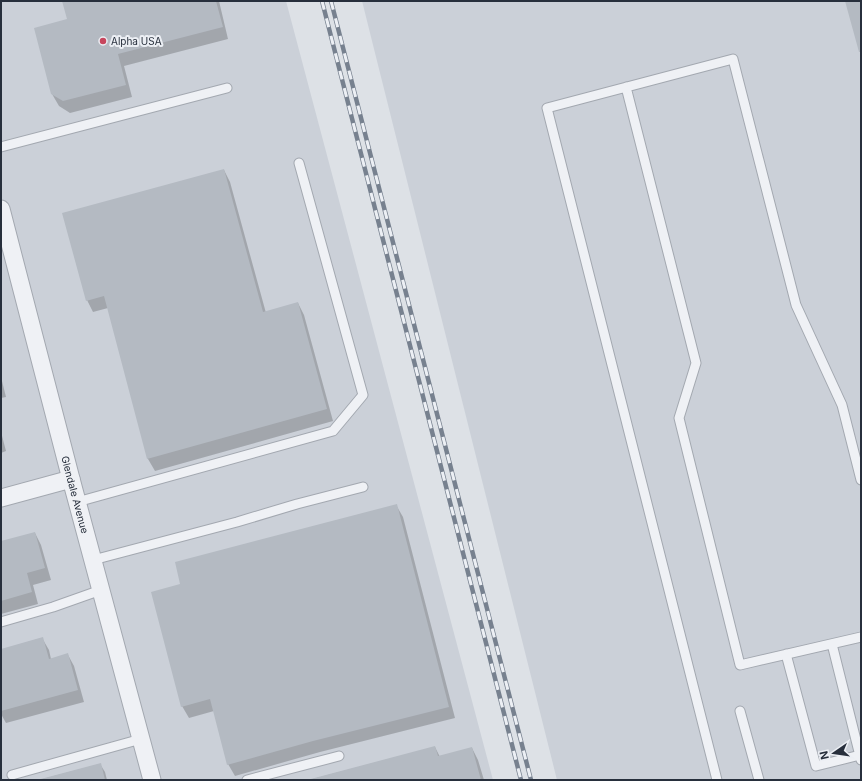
<svg xmlns="http://www.w3.org/2000/svg" width="862" height="781" font-family="Inter,sans-serif">
  <style>
    .built { fill: #cbd0d8 }
    .shadow { fill: #0003 }
    .building { fill: #b4bac2 }
    .lines { fill: none; stroke-linecap: round; stroke-linejoin: round }
    .lane-casing { stroke: #a3a8b0; stroke-width: 11 }
    .street-casing { stroke: #a3a8b0; stroke-width: 19 }
    .lane { stroke: #eff1f5; stroke-width: 9 }
    .street { stroke: #eff1f5; stroke-width: 17 }
    .rail-casing { stroke: #77818f; stroke-width: 4.5 }
    .rail { stroke: #eceff4; stroke-width: 3; stroke-dasharray: 9; stroke-linecap: butt }
    .poi-dot { fill: #c7465d; stroke: #eceff4; stroke-width: 1.5 }
    .labels { text-anchor: middle; dominant-baseline: central; stroke-width: 4; stroke-linejoin: round; paint-order: stroke }
    .poi-label { font-size: 10px; fill: #272f3c; stroke: #eceff4; text-anchor: start }
    .street-label { font-size: 10px; fill: #272f3c; stroke: #eceff4 }
  </style>
  <rect width="100%" height="100%" fill="#dde1e6"/>
  <path class="built" d="M1,1H286L493,780H1Z
    M362,1H861V780H557Z"/>
  <path class="shadow" d="M63,1H219L228,39L124,66L132,97L70,113L59,106L52,94L68,20Z
    M224,170L230,182L266,313L298,303L304,315L333,421L155,471L148,459L108,308L93,312L87,300Z
    M1,377L6,397L1,398Z
    M1,432L6,451L1,453Z
    M396,505L403,517L455,718L320,752L235,776L228,764L214,711L189,718L182,706V585Z
    M35,533L41,545L51,580L33,585L38,604L1,614V542Z
    M42,638L49,650L51,659L68,655L74,666L84,702L6,723L1,714V650Z
    M435,747L440,757L472,748L478,760L484,780H309Z
    M100,764L105,772L107,780H39Z"/>
  <path class="building" d="M62,1H216L223,27L118,54L126,85L63,101L51,94L34,28L67,19Z
    M845,1H861V52H859Z
    M224,169L263,312L298,302L327,409L147,459L104,296L86,301L62,213Z
    M397,504L449,707L313,741L227,765L210,699L181,707L151,592L180,584L175,562Z
    M35,532L45,568L27,573L32,592L1,601V541Z
    M43,637L49,659L68,653L78,690L1,711V649Z
    M435,746L438,756L472,747L481,780H307Z
    M101,763L105,780H37Z"/>
  <g class="lines">
    <defs>
      <path id="lane" d="M626,87L696,363L679,418L740,665L861,637
        M1,147L227,88
        M77,502L333,431L363,395L299,163
        M93,560L237,522L297,504L363,487
        M1,622L53,607L101,590
        M832,644L861,760
        M786,654L816,766L860,755
        M740,711L759,780
        M12,775L141,739
        M247,780L339,756
        M717,780L547,108L733,59L796,305L842,405L861,480"/>
      <g id="street">
        <path id="s1" d="M1,209L71,479L152,780"/>
        <path d="M1,498L71,479"/>
      </g>
    </defs>
    <use href="#lane" class="lane-casing"/>
    <use href="#street" class="street-casing"/>
    <use href="#lane" class="lane"/>
    <use href="#street" class="street"/>
    <defs>
      <path id="rail" d="M322,1L521,780
        M331,1L531,780"/>
    </defs>
    <use href="#rail" class="rail-casing"/>
    <use href="#rail" class="rail"/>
  </g>
  <circle class="poi-dot" cx="103" cy="41" r="4"/>
  <g class="labels">
    <g class="poi-label">
      <text x="111" y="41">Alpha USA</text>
    </g>
    <g class="street-label">
      <text stroke="none"><textPath href="#s1" startOffset="295">Glendale Avenue</textPath></text>
    </g>
  </g>
  <rect width="862" height="781" fill="none" stroke="#272f3c" stroke-width="4"/>
  <g transform="translate(834 753) rotate(257)" stroke="#eceff4" stroke-width="3" paint-order="stroke">
  <path d="M0-3L7 15L0 10L-7 15Z" fill="#272f3c"/>
  <text y="-6" font-size="11" font-weight="bold" text-anchor="middle" fill="#272f3c">N</text>
  </g>
</svg>
